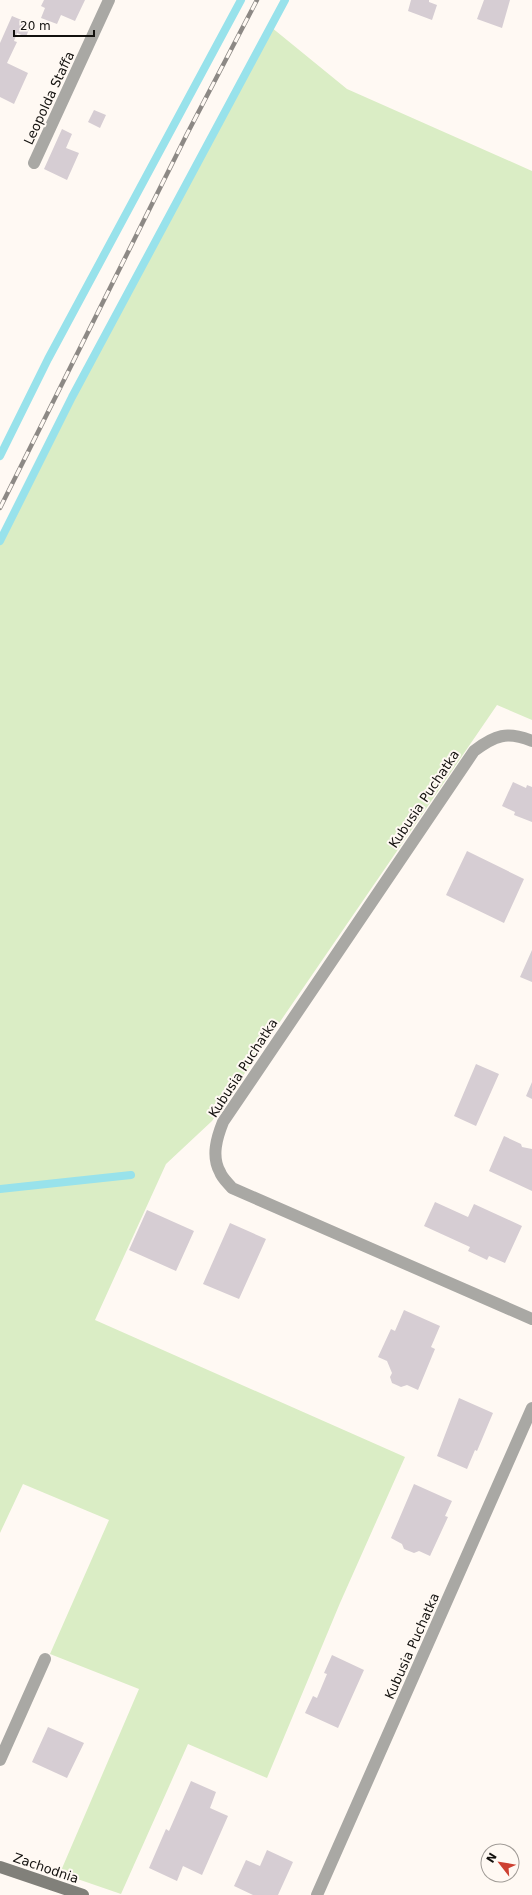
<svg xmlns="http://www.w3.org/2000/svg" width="532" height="1895" font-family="'DejaVu Sans',sans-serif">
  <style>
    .green { fill: #daedc5 }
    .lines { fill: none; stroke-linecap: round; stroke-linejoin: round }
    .stream { stroke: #98e2eb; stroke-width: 8 }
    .building { fill: #d6cdd3 }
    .lane { stroke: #a9a8a4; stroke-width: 12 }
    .street { stroke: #a9a8a4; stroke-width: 12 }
    .secondary { stroke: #81807a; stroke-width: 12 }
    .rail-casing { stroke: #8d8985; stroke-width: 4.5 }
    .rail { stroke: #fff9f3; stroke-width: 3; stroke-dasharray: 9; stroke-linecap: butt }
    .labels { text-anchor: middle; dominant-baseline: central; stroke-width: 4; stroke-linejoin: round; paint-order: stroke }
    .street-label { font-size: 13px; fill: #13110e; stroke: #fff9f3 }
  </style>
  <rect width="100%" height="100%" fill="#fff9f3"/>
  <path class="green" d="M271,27L347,89L532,171V720L497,705L212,1121L166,1164L95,1320L405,1457L340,1603L267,1778L188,1744L121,1894L60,1873L139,1689L50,1654L109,1520L23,1484L0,1533V541L72,397Z"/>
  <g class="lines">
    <path class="stream" d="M0,456L48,359L241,0
      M0,541L72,397L285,0
      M0,1189L131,1175"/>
  </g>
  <path class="building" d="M44,0H85L75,21L61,15L57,24L41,18L45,8L41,6Z
    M411,0H429V2L437,5L432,20L408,11Z
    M484,0H510L502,28L477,19Z
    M12,16L31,24L26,37L17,33L14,41L17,42L7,63L28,73L14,104L0,97V43Z
    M94,110L106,115L100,128L88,122Z
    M62,129L72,134L66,148L79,153L67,180L44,169Z
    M513,782L526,788L527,785L532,787V822L514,815L515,812L502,806Z
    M467,851L524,879L504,923L446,895Z
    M532,950V982L520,977Z
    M476,1064L499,1074L476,1126L454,1116Z
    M532,1082V1099L526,1096Z
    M504,1136L521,1144L522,1147L532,1149V1191L489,1171Z
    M435,1202L468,1217L474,1204L522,1226L505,1263L489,1256L487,1260L483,1258L468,1251L470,1247L424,1226Z
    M147,1210L194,1231L176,1271L129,1250Z
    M230,1223L266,1239L239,1299L203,1284Z
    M404,1310L440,1326L431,1347L435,1349L418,1390L407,1385L401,1387L392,1383L390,1377L392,1373L387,1361L378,1357L391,1329L395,1331Z
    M459,1398L493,1413L477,1451L475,1450L467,1469L437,1456Z
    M414,1484L452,1501L445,1516L448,1517L430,1556L419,1551L414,1553L404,1549L402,1544L391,1538Z
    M332,1655L364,1670L338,1728L305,1713L313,1696L317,1698L327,1674L324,1673Z
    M48,1727L84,1743L67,1778L32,1762Z
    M191,1781L216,1792L210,1808L228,1816L202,1875L183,1866L177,1881L149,1868L166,1829L169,1831Z
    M267,1850L293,1862L278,1895H253L234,1886L246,1860L260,1866Z"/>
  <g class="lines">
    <path class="lane" d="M0,1760L45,1659"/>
    <path class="street" d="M34,163L109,0
      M532,741C507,731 495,735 474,751L223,1122C217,1137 211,1156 220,1172C222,1178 228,1183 232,1188L532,1319
      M317,1895L532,1408"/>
    <path class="secondary" d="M0,1867L83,1895"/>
    <defs>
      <path id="rail" d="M0,508L187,134L257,0"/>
    </defs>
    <use href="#rail" class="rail-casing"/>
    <use href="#rail" class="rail"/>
  </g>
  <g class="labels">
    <g class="street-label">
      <text transform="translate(49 98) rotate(-65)">Leopolda Staffa</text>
      <text transform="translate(424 799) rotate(-56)">Kubusia Puchatka</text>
      <text transform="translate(243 1068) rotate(-57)">Kubusia Puchatka</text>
      <text transform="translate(412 1646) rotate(-66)">Kubusia Puchatka</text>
      <text transform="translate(46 1868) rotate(19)">Zachodnia</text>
    </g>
  </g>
  <g transform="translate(500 1863) rotate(301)"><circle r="19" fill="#fff9f3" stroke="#a19c97"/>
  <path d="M0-3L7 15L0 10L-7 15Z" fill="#cd4031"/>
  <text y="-6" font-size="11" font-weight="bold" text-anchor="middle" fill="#13110e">N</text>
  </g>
  <path d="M14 30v6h80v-6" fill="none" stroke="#13110e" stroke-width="2"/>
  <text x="20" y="30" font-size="12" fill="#13110e" stroke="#fff9f3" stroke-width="3" paint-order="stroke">20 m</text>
</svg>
